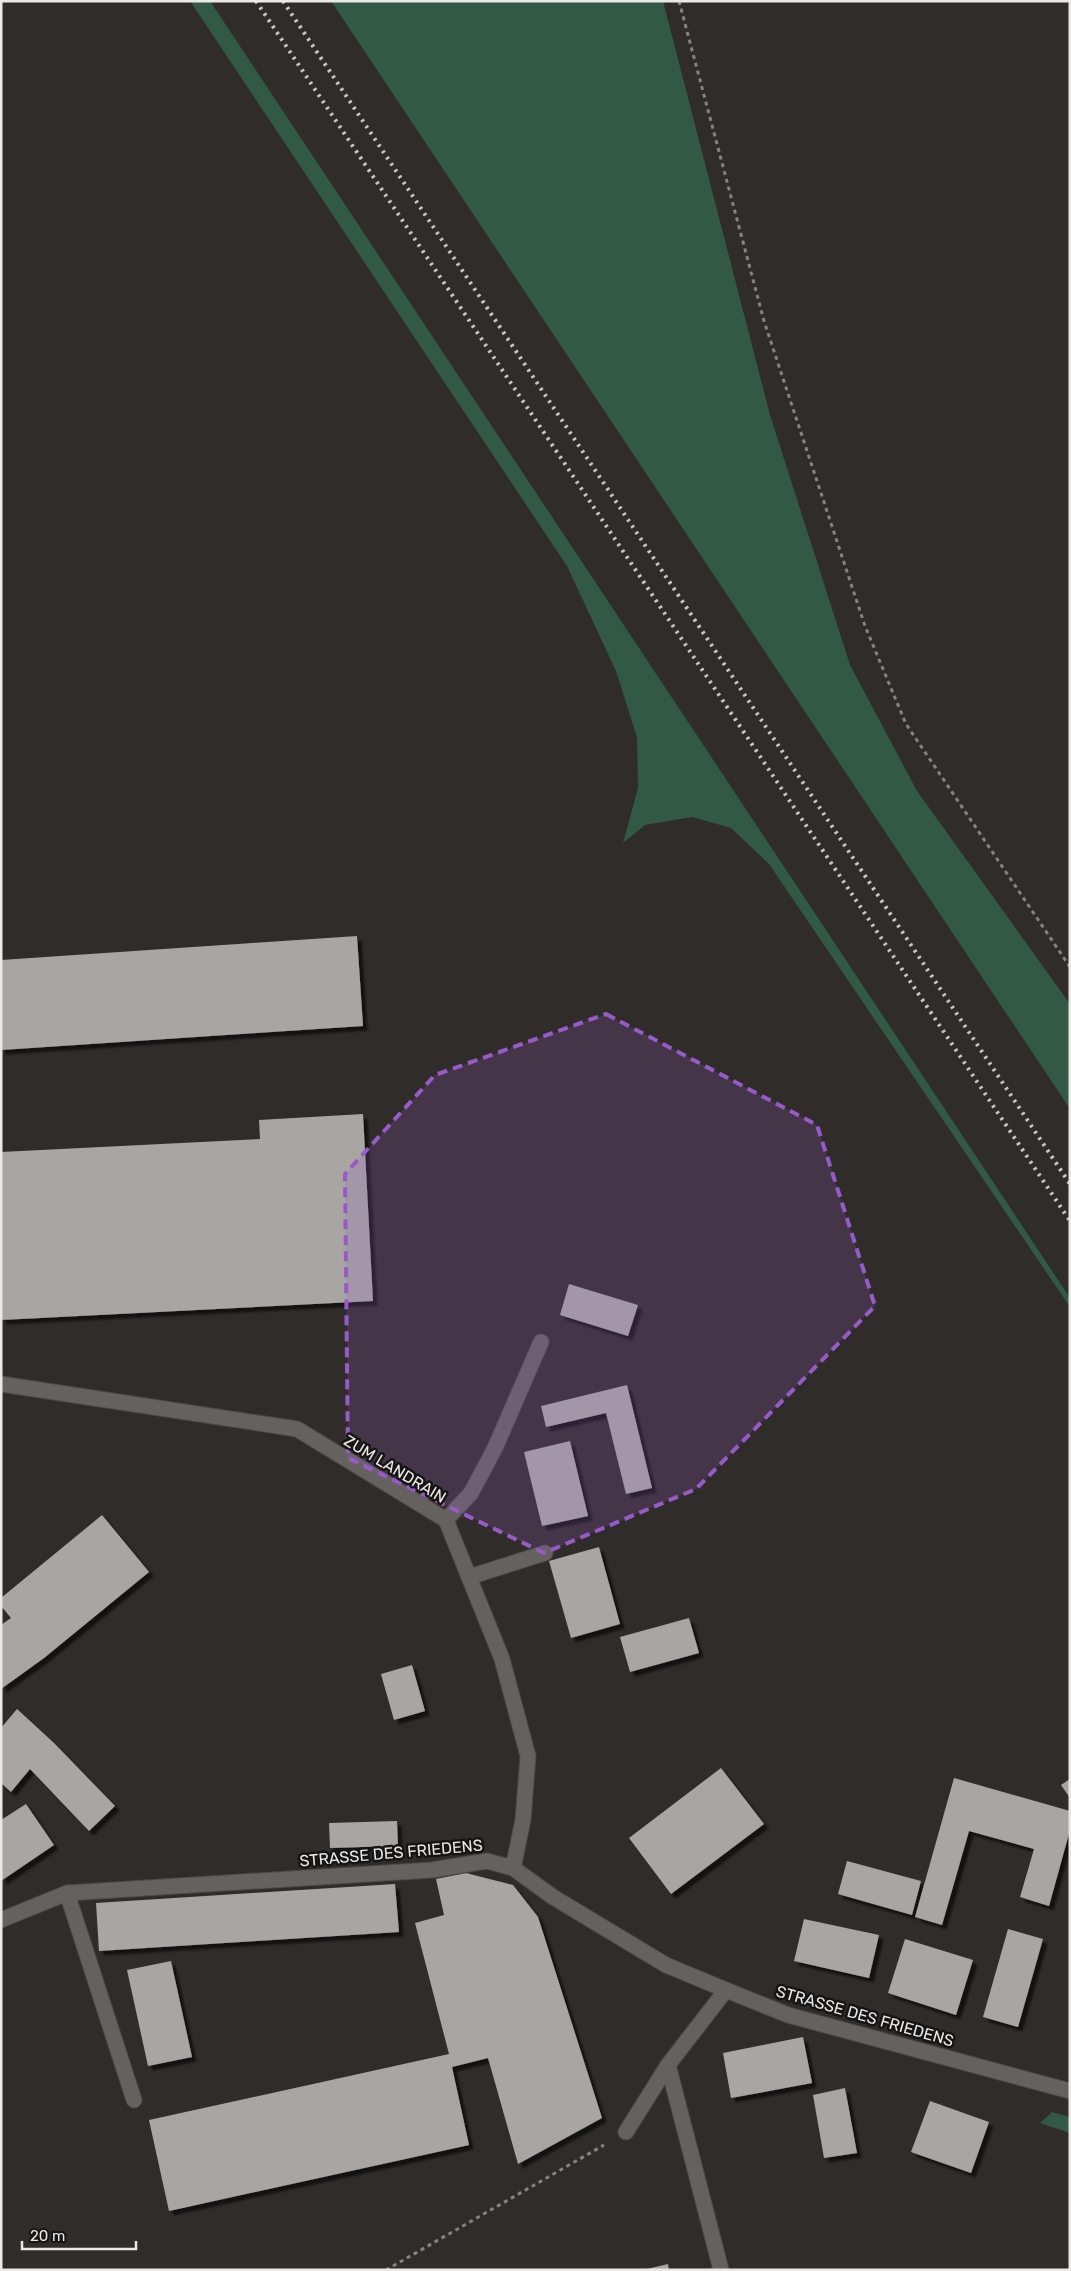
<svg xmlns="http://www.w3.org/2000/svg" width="1071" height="2271" font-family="Rubik,sans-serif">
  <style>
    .green { fill: #315945 }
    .building { fill: #a8a5a2; filter: url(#shadow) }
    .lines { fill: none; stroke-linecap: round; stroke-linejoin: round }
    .service-casing { stroke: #4b4846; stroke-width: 17 }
    .minor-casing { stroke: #4b4846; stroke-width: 17 }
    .path { stroke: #868280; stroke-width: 3; stroke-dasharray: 4 4; stroke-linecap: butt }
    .service { stroke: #64615f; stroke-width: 15 }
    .minor { stroke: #64615f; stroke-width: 15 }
    .rail { stroke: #c8c6c4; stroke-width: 4; stroke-dasharray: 2.5 5; stroke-linecap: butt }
    .marked { fill: #975bc9; fill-opacity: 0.2; stroke: #975bc9; stroke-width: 4; stroke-dasharray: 10 6; stroke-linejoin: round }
    .labels { text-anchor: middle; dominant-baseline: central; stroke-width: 5; stroke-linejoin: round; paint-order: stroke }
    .street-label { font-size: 16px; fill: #ebe9e7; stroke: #161514 }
  </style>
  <defs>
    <filter id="shadow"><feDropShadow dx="4.5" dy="4.5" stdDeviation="1" flood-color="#0009"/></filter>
  </defs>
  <rect width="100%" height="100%" fill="#302c2a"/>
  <path class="green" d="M190,1H210L1070,1298V1307L769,864L731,828L692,817L645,825L623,843L638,788L637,737L616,671L567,566Z
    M331,1H663L770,415L850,665L917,791L1070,1004V1109Z
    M1052,2112L1070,2117V2133L1040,2123Z"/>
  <path class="building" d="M357,936L363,1026L1,1050V960Z
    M363,1114L373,1301L1,1320V1152L260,1139L259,1120Z
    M569,1284L638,1305L628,1336L560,1315Z
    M627,1385L652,1488L626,1494L606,1413L546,1427L541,1406Z
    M570,1441L588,1516L542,1526L524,1452Z
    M102,1515L149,1572L44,1658L1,1689V1625L11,1618L1,1606V1598Z
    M599,1547L620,1624L571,1638L549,1561Z
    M689,1618L699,1653L630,1672L620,1637Z
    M412,1665L425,1711L394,1720L381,1674Z
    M17,1709L54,1743L115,1806L89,1831L30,1769L11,1792L1,1783V1728Z
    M721,1768L764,1824L671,1894L629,1838Z
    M954,1778L1070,1811V1830L1049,1906L1020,1897L1034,1849L969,1831L942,1925L915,1917Z
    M1070,1779V1798L1061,1785Z
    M26,1804L54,1845L1,1881V1820Z
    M397,1821L398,1846L330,1848L329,1823Z
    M847,1861L921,1881L912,1915L838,1894Z
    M466,1873L513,1885L538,1917L602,2118L518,2164L488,2058L452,2067L469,2145L169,2211L149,2120L449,2054L415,1923L444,1915L436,1879Z
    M395,1884L399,1932L99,1951L96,1903Z
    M804,1919L879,1935L869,1978L794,1961Z
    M1008,1929L1043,1939L1018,2027L983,2017Z
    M905,1939L973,1960L956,2015L888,1993Z
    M171,1961L192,2057L148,2066L127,1970Z
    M803,2037L812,2083L731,2098L723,2053Z
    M845,2088L857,2153L824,2158L813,2095Z
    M930,2101L989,2122L971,2173L911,2152Z
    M668,2264L669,2270H647V2269Z"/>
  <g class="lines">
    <defs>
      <path id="service" d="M446,1520L471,1493L495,1448L541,1342
        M469,1577L545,1553
        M67,1893L134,2100
        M668,2065L721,2270
        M626,2132L668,2065L726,1990"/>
      <path id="minor" d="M1,1384L297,1429L446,1520L502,1659L528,1756L523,1820L513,1868
        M1,1920L67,1893L432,1870L487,1861L513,1868L553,1897L666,1965L726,1990L788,2015L1070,2091"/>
    </defs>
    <use href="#service" class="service-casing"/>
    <use href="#minor" class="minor-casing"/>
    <path class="path" d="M679,1L764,321L865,626L906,724L1070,967
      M386,2270L604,2145"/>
    <use href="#service" class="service"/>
    <use href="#minor" class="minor"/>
    <path class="rail" d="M256,1L1070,1221
      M283,1L1070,1184"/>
  </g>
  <path class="marked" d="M606,1014L817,1125L875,1306L696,1489L544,1553L348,1458L345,1174L435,1075Z"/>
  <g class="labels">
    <g class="street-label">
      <text transform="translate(395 1469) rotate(31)">ZUM LANDRAIN</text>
      <text transform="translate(391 1853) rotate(-5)">STRASSE DES FRIEDENS</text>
      <text transform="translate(865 2016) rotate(16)">STRASSE DES FRIEDENS</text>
    </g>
  </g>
  <rect width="1071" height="2271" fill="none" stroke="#ebe9e7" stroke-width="5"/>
  <path d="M22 2241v8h114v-8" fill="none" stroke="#ebe9e7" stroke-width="2.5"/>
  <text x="30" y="2241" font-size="15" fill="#ebe9e7" stroke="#161514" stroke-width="4" paint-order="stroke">20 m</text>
</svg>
